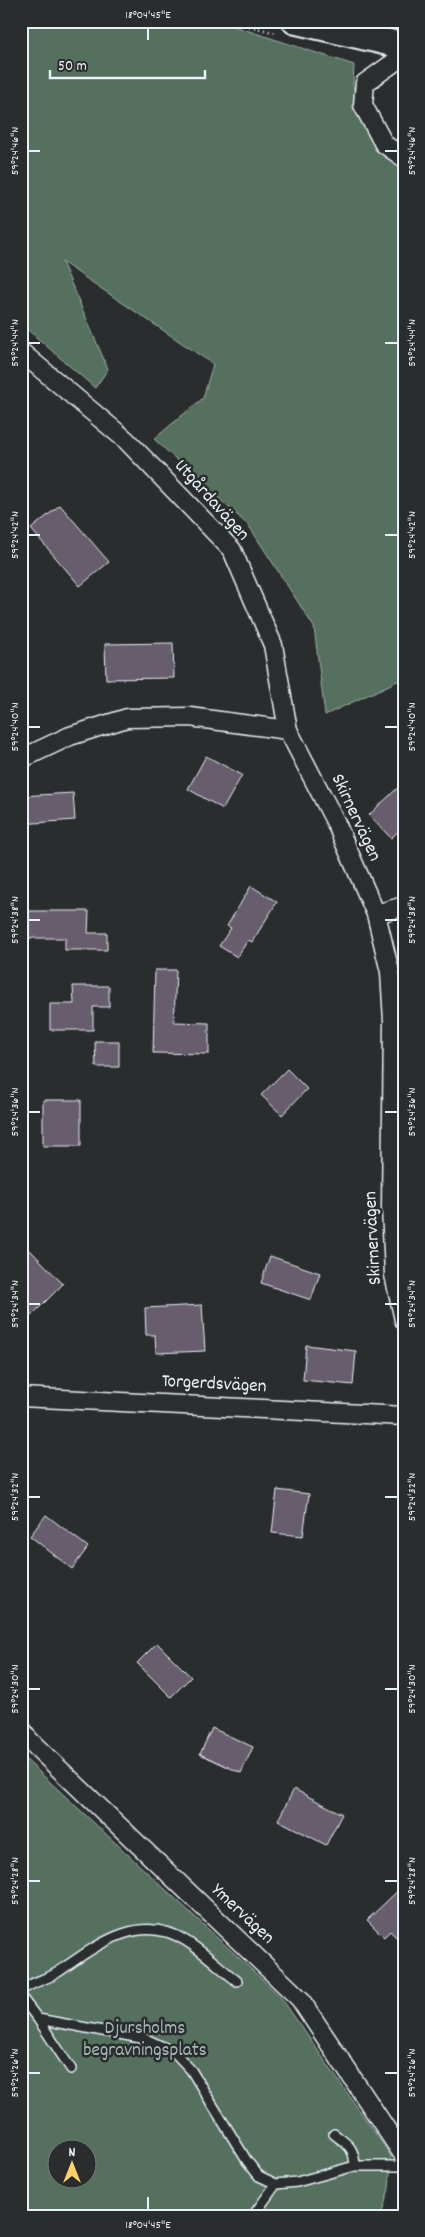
<svg xmlns="http://www.w3.org/2000/svg" width="425" height="2237" font-family="Dekko,sans-serif">
  <style>
    .green { fill: #55705e; stroke: #9eb0ab; fill-rule: evenodd }
    .building { fill: #675d6d; stroke: #e8f1f8 }
    .lines { fill: none; stroke-linecap: round; stroke-linejoin: round }
    .lane-casing { stroke: #e8f1f8; stroke-width: 12 }
    .street-casing { stroke: #e8f1f8; stroke-width: 21 }
    .secondary-casing { stroke: #e8f1f8; stroke-width: 29 }
    .path { stroke: #e8f1f8; stroke-width: 3; stroke-dasharray: 1 4; stroke-linecap: butt }
    .lane { stroke: #2a2d2e; stroke-width: 9 }
    .street { stroke: #2a2d2e; stroke-width: 18 }
    .secondary { stroke: #2a2d2e; stroke-width: 25 }
    .ticks { fill: none; stroke: #e8f1f8; stroke-width: 2 }
    .labels { text-anchor: middle; dominant-baseline: central; stroke-width: 5; stroke-linejoin: round; paint-order: stroke }
    .street-label { font-size: 19px; fill: #e8f1f8; stroke: #2a2d2e }
    .park-label { font-size: 19px; fill: #a6b7b3; stroke: #2a2d2e }
    .neatline { fill: none; stroke: #e8f1f8; stroke-width: 2 }
    .ticks-label { font-size: 12px; text-anchor: middle; fill: #e8f1f8 }
  </style>
  <rect width="100%" height="100%" fill="#2a2d2e"/>
  <filter id="ink" filterUnits="userSpaceOnUse"><feTurbulence type="fractalNoise" baseFrequency=".02" numOctaves="2"/><feDisplacementMap in="SourceGraphic" scale="10" xChannelSelector="R" yChannelSelector="G"/><feConvolveMatrix kernelMatrix="1 2 1 2 8 2 1 2 1" color-interpolation-filters="sRGB"/></filter>
  <g filter="url(#ink)">
    <path class="green" d="M21,21H218L354,65L353,85L358,108L404,167V678L325,715L314,627L249,526L154,439L203,398L213,364L62,262L108,369L95,388L21,324Z
      M21,1755L280,1996L391,2156L389,2189L381,2216H21ZM58,2150H88V2180H58Z"/>
    <path class="building" d="M60,505L109,562L80,586L31,529Z
      M173,643L174,678L106,679L105,644Z
      M206,756L242,775L223,809L188,789Z
      M404,782V826L391,838L369,815Z
      M73,793L75,820L21,824V796Z
      M251,886L277,902L252,942L248,940L237,957L219,946L231,928L227,926Z
      M29,911H89L88,933H107V950H65V938H29Z
      M155,970H176L174,1022L209,1023V1054L153,1053Z
      M73,986H109V1007H93V1030H50V1004H74Z
      M95,1041H119V1067H96Z
      M287,1069L307,1089L282,1115L261,1095Z
      M43,1100H81V1146H43Z
      M30,1250L63,1284L31,1316L21,1306V1258Z
      M270,1256L320,1273L311,1300L261,1283Z
      M202,1305L205,1351L156,1353L155,1335H146L145,1308Z
      M306,1345L356,1351L353,1385L303,1380Z
      M277,1490L309,1494L303,1536L272,1533Z
      M46,1515L88,1547L72,1569L30,1536Z
      M157,1643L191,1677L171,1697L137,1663Z
      M212,1728L253,1747L241,1773L200,1754Z
      M294,1789L342,1814L326,1845L278,1820Z
      M404,1885V1945L390,1931L384,1937L367,1920Z"/>
    <g class="lines">
      <defs>
        <path id="lane" d="M21,1991C32,1981 47,1980 58,1972C96,1946 139,1911 186,1941C204,1952 220,1968 237,1981
          M21,1997L38,2019L71,2069
          M38,2019L146,2039L174,2052L191,2070L247,2161L259,2176L276,2184L297,2182L355,2166H404
          M334,2134C348,2145 354,2147 355,2166
          M253,2216L276,2184"/>
        <path id="street" d="M404,51L396,61L365,83L363,105L384,144L404,158
          M21,352L126,440L232,550L273,645L288,730
          M21,759L70,736L127,718L190,717L288,730L336,823L376,914L390,972L393,1021L391,1207L394,1275L404,1320
          M376,914L404,906
          M21,1397L404,1416
          M21,1728L29,1740L300,1999L404,2156"/>
        <path id="secondary" d="M295,21L404,46"/>
      </defs>
      <use href="#lane" class="lane-casing"/>
      <use href="#street" class="street-casing"/>
      <use href="#secondary" class="secondary-casing"/>
      <path class="path" d="M230,21L276,33"/>
      <use href="#lane" class="lane"/>
      <use href="#street" class="street"/>
      <use href="#secondary" class="secondary"/>
    </g>
  </g>
  <path class="ticks" d="M148,28V40M28,151H40M385,151H398M28,343H40M385,343H398M28,535H40M385,535H398M28,727H40M385,727H398M28,920H40M385,920H398M28,1112H40M385,1112H398M28,1304H40M385,1304H398M28,1497H40M385,1497H398M28,1689H40M385,1689H398M28,1881H40M385,1881H398M28,2073H40M385,2073H398M148,2197V2210"/>
  <g class="labels">
    <g class="street-label">
      <text transform="translate(211 501) rotate(48)">Utgårdavägen</text>
      <text transform="translate(355 818) rotate(65)">Skirnervägen</text>
      <text transform="translate(374 1238) rotate(-93)">Skirnervägen</text>
      <text transform="translate(214 1385) rotate(3)">Torgerdsvägen</text>
      <text transform="translate(242 1915) rotate(43)">Ymervägen</text>
    </g>
    <g class="park-label">
      <text x="145" y="2029">Djursholms<tspan x="145" dy="22">begravningsplats</tspan></text>
    </g>
  </g>
  <rect width="425" height="2237" fill="none" stroke="#2a2d2e" stroke-width="55"/>
  <g transform="translate(72 2164)"><circle r="24" fill="#2a2d2e" stroke="#767b7f"/>
  <path d="M0-4L9 19L0 12L-9 19Z" fill="#ffd166"/>
  <text y="-8" font-size="14" font-weight="bold" text-anchor="middle" fill="#e8f1f8">N</text>
  </g>
  <path d="M50 70v8h155v-8" fill="none" stroke="#e8f1f8" stroke-width="2.5"/>
  <text x="58" y="70" font-size="15" fill="#e8f1f8" stroke="#2a2d2e" stroke-width="4" paint-order="stroke">50 m</text>
  <rect x="28" y="28" width="370" height="2182" class="neatline"/>
  <g class="ticks-label">
    <text x="148" y="18">18°04'45"E</text>
    <text transform="translate(14 151) rotate(-90)" y="4">59°24'46"N</text>
    <text transform="translate(411 151) rotate(-90)" y="4">59°24'46"N</text>
    <text transform="translate(14 343) rotate(-90)" y="4">59°24'44"N</text>
    <text transform="translate(411 343) rotate(-90)" y="4">59°24'44"N</text>
    <text transform="translate(14 535) rotate(-90)" y="4">59°24'42"N</text>
    <text transform="translate(411 535) rotate(-90)" y="4">59°24'42"N</text>
    <text transform="translate(14 727) rotate(-90)" y="4">59°24'40"N</text>
    <text transform="translate(411 727) rotate(-90)" y="4">59°24'40"N</text>
    <text transform="translate(14 920) rotate(-90)" y="4">59°24'38"N</text>
    <text transform="translate(411 920) rotate(-90)" y="4">59°24'38"N</text>
    <text transform="translate(14 1112) rotate(-90)" y="4">59°24'36"N</text>
    <text transform="translate(411 1112) rotate(-90)" y="4">59°24'36"N</text>
    <text transform="translate(14 1304) rotate(-90)" y="4">59°24'34"N</text>
    <text transform="translate(411 1304) rotate(-90)" y="4">59°24'34"N</text>
    <text transform="translate(14 1497) rotate(-90)" y="4">59°24'32"N</text>
    <text transform="translate(411 1497) rotate(-90)" y="4">59°24'32"N</text>
    <text transform="translate(14 1689) rotate(-90)" y="4">59°24'30"N</text>
    <text transform="translate(411 1689) rotate(-90)" y="4">59°24'30"N</text>
    <text transform="translate(14 1881) rotate(-90)" y="4">59°24'28"N</text>
    <text transform="translate(411 1881) rotate(-90)" y="4">59°24'28"N</text>
    <text transform="translate(14 2073) rotate(-90)" y="4">59°24'26"N</text>
    <text transform="translate(411 2073) rotate(-90)" y="4">59°24'26"N</text>
    <text x="148" y="2228">18°04'45"E</text>
  </g>
</svg>
